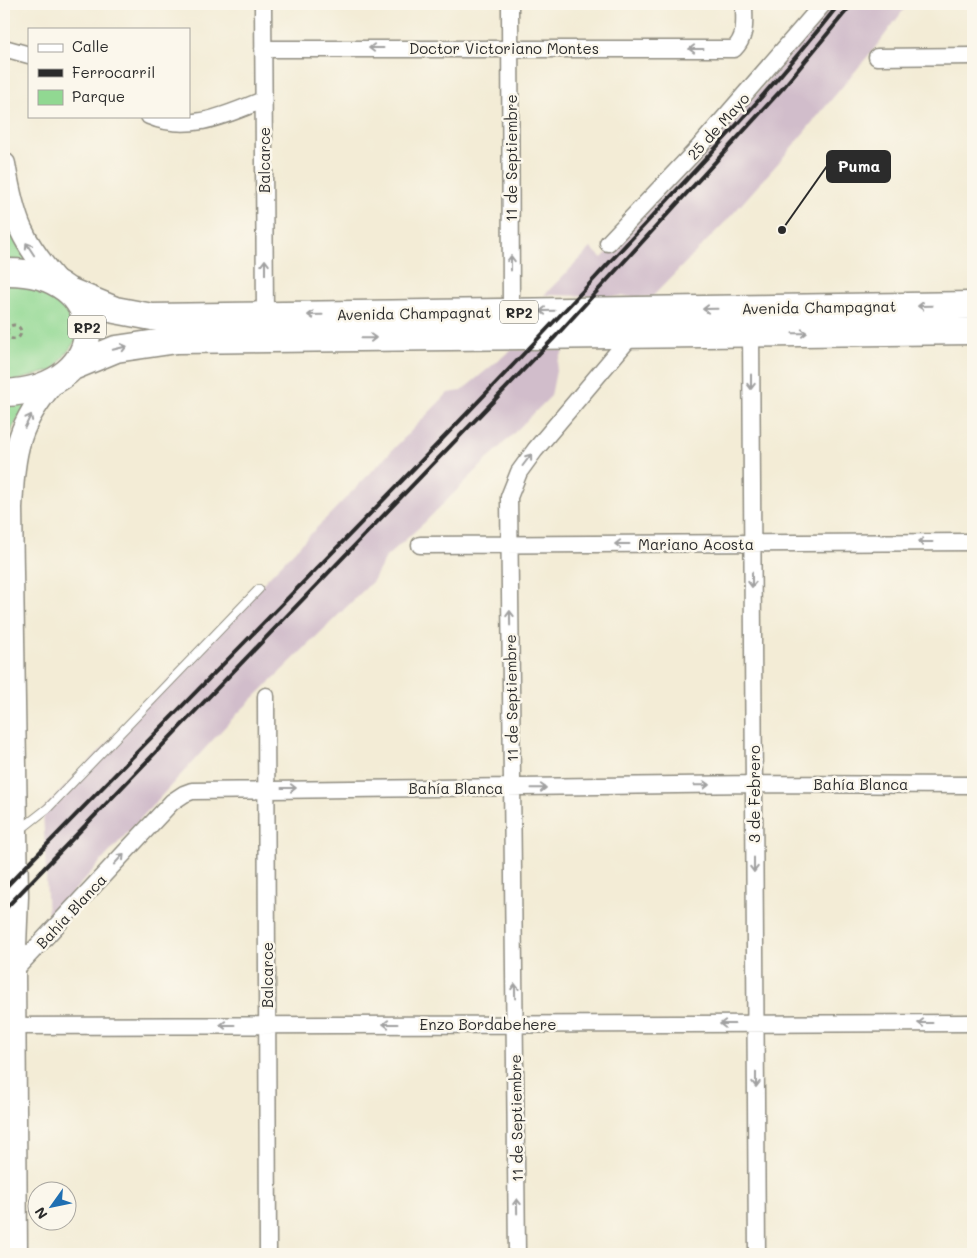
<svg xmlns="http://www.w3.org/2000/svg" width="977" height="1258" font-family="Mali,sans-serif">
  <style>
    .industrial { fill: #d1bdcb }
    .green { fill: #91d892; stroke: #5e825e }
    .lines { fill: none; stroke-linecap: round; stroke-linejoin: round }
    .service-casing { stroke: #8f8c80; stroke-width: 10 }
    .minor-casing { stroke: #8f8c80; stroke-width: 19 }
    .secondary-casing { stroke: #8f8c80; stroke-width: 25 }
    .trunk-casing { stroke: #8f8c80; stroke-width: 29 }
    .path { stroke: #8f8c80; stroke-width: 3; stroke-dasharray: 4 4; stroke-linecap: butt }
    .service { stroke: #fff; stroke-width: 8 }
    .minor { stroke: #fff; stroke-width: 16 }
    .secondary { stroke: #fff; stroke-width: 22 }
    .trunk { stroke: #fff; stroke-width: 26 }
    .rail { stroke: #2b2b2b; stroke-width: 4 }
    .oneway { stroke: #a0a0a0 }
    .labels { text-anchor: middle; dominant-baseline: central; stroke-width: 5; stroke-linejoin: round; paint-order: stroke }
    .shield { fill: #fbf7ec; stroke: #696865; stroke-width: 1 }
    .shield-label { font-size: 14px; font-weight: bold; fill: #2b2b2b }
    .street-label { font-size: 15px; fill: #2b2b2b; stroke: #fbf7ec }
    .leader { fill: none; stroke: #2b2b2b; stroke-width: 2 }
    .callout-dot { fill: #2b2b2b; stroke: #fbf7ec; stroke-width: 2 }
    .callout { fill: #2b2b2b; stroke: #2b2b2b; stroke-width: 2 }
    .callout-label { font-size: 16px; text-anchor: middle; font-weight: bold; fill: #fff }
  </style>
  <rect width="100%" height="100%" fill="#fbf7ec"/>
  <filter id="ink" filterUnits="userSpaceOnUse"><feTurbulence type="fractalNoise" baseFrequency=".02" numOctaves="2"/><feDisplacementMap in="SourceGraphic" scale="10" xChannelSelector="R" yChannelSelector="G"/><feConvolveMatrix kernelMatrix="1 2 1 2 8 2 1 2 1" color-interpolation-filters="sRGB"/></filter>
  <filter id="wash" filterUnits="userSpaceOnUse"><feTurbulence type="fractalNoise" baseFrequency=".0096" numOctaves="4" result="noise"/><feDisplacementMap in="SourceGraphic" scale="20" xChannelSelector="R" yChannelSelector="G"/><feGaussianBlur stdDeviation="1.12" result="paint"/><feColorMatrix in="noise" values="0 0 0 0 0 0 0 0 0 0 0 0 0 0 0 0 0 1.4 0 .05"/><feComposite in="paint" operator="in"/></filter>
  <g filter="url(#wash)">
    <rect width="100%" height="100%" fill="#f3ecd6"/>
    <path class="industrial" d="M832,4H908L878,44L780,161L730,217L652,297L544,295L591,248L602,258L737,116Z
      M511,350H564L558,361L551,396L424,523L386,557L373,581L233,718L48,919L43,809L448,393L461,391Z"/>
    <path class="green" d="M5,212L30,265L4,261Z
      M4,281L33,283L71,308L76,340L54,370L4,384Z
      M30,400L13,427L4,450V403Z"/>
  </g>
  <g filter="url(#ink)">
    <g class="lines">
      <defs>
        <path id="service" d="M20,830L48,808L259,589"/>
        <path id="minor" d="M263,4L265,315
          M510,4L511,312
          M4,48L29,55
          M263,49H734C747,36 744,21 744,4
          M877,57L973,56
          M149,116C189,133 226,115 263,100
          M608,243L699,147L823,4
          M751,333L757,1254
          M420,545L973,542
          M266,696L268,1254
          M14,971L172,802L184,794L192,791L754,784L973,785
          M4,1026L973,1023
          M517,1254L509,497L519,472L535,450L632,335"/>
        <path id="secondary" d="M4,164C14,222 21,241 60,285
          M16,1254L14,971L17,896L11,508C14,449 17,424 57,378"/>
        <path id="trunk" d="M4,272C113,269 117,389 4,393
          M69,291L115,310L152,317L973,305
          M75,366L116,349L177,340L973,331"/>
      </defs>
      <use href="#service" class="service-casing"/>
      <use href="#minor" class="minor-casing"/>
      <use href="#secondary" class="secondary-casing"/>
      <use href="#trunk" class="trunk-casing"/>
      <path class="path" d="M7 332a7 7 0 1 1 14 0a7 7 0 1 1-14 0Z"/>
      <use href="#service" class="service"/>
      <use href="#minor" class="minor"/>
      <use href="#secondary" class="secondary"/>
      <use href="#trunk" class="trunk"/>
      <path class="rail" d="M4,889C201,685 402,485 595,278C678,188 764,100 839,4
        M4,910L556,336L783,88L852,4"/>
    </g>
    <defs><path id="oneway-shaft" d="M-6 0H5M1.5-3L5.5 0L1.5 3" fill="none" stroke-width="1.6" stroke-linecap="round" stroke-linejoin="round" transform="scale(1.25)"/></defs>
    <g class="oneway">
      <use href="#oneway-shaft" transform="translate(376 48) rotate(180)"/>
      <use href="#oneway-shaft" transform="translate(696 49) rotate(-180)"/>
      <use href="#oneway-shaft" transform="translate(30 249) rotate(-123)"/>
      <use href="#oneway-shaft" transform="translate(511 263) rotate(-90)"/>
      <use href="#oneway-shaft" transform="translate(265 267) rotate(-90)"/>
      <use href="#oneway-shaft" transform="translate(925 306) rotate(179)"/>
      <use href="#oneway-shaft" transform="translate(710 309) rotate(179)"/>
      <use href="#oneway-shaft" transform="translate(547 311) rotate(179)"/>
      <use href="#oneway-shaft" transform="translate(315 315) rotate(179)"/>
      <use href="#oneway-shaft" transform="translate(800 333) rotate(-1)"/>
      <use href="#oneway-shaft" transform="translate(369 338) rotate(-1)"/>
      <use href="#oneway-shaft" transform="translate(120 348) rotate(-14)"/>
      <use href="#oneway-shaft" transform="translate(751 382) rotate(90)"/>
      <use href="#oneway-shaft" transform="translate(28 421) rotate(-64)"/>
      <use href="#oneway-shaft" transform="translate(527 460) rotate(-53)"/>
      <use href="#oneway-shaft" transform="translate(925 542) rotate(180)"/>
      <use href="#oneway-shaft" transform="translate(622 544) rotate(180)"/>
      <use href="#oneway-shaft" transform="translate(752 580) rotate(90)"/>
      <use href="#oneway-shaft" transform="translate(510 618) rotate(-91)"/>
      <use href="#oneway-shaft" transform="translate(702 785) rotate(-1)"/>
      <use href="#oneway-shaft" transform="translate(289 788)"/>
      <use href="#oneway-shaft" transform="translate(539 788) rotate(-1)"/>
      <use href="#oneway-shaft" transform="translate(119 859) rotate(-47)"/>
      <use href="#oneway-shaft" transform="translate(754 865) rotate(90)"/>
      <use href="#oneway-shaft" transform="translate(515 991) rotate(-91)"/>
      <use href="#oneway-shaft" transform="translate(925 1023) rotate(180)"/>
      <use href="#oneway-shaft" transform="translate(390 1024) rotate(180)"/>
      <use href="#oneway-shaft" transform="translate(727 1024) rotate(180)"/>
      <use href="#oneway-shaft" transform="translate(227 1025) rotate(180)"/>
      <use href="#oneway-shaft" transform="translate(756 1080) rotate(90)"/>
      <use href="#oneway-shaft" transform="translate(517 1206) rotate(-91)"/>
    </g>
  </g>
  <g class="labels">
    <g class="shield">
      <rect x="500" y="300.5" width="38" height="23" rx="4"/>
      <rect x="68" y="315.5" width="38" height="23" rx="4"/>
    </g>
    <g class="shield-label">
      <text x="519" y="312">RP2</text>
      <text x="87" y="327">RP2</text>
    </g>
    <g class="street-label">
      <text x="504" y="48">Doctor Victoriano Montes</text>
      <text transform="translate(718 126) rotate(-48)">25 de Mayo</text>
      <text transform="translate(511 158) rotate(-90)">11 de Septiembre</text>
      <text transform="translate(264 160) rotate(-90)">Balcarce</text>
      <text transform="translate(819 307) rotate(-1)">Avenida Champagnat</text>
      <text transform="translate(414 313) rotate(-1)">Avenida Champagnat</text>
      <text x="696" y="544">Mariano Acosta</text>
      <text transform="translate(511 698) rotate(-91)">11 de Septiembre</text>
      <text x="861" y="784">Bahía Blanca</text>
      <text x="456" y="788">Bahía Blanca</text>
      <text transform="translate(754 794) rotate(-90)">3 de Febrero</text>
      <text transform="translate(71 911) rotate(-47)">Bahía Blanca</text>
      <text transform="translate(267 975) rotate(-90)">Balcarce</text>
      <text x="488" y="1024">Enzo Bordabehere</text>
      <text transform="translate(516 1118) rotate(-91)">11 de Septiembre</text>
    </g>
  </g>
  <path class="leader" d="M782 230L827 166"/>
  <circle class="callout-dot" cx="782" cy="230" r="5"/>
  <rect class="callout" x="827" y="151" width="63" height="31" rx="5"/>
  <g class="callout-label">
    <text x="859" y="172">Puma</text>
  </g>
  <rect width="977" height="1258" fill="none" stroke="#fbf7ec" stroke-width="20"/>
  <rect x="28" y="28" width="162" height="90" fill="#fbf7ec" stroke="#a8a59f"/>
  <rect x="38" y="44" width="25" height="8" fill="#ffffff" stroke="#a8a59f"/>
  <text x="72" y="52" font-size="15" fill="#2b2b2b">Calle</text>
  <rect x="38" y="69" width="25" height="8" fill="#2b2b2b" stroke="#a8a59f"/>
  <text x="72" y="78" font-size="15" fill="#2b2b2b">Ferrocarril</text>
  <rect x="38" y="90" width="25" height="15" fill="#91d892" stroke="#a8a59f"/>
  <text x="72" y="102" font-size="15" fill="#2b2b2b">Parque</text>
  <g transform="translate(52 1206) rotate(237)"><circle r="24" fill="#fbf7ec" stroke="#a8a59f"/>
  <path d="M0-4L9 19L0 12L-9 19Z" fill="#1f6fb2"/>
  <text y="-8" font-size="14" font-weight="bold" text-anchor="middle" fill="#2b2b2b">N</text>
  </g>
</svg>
